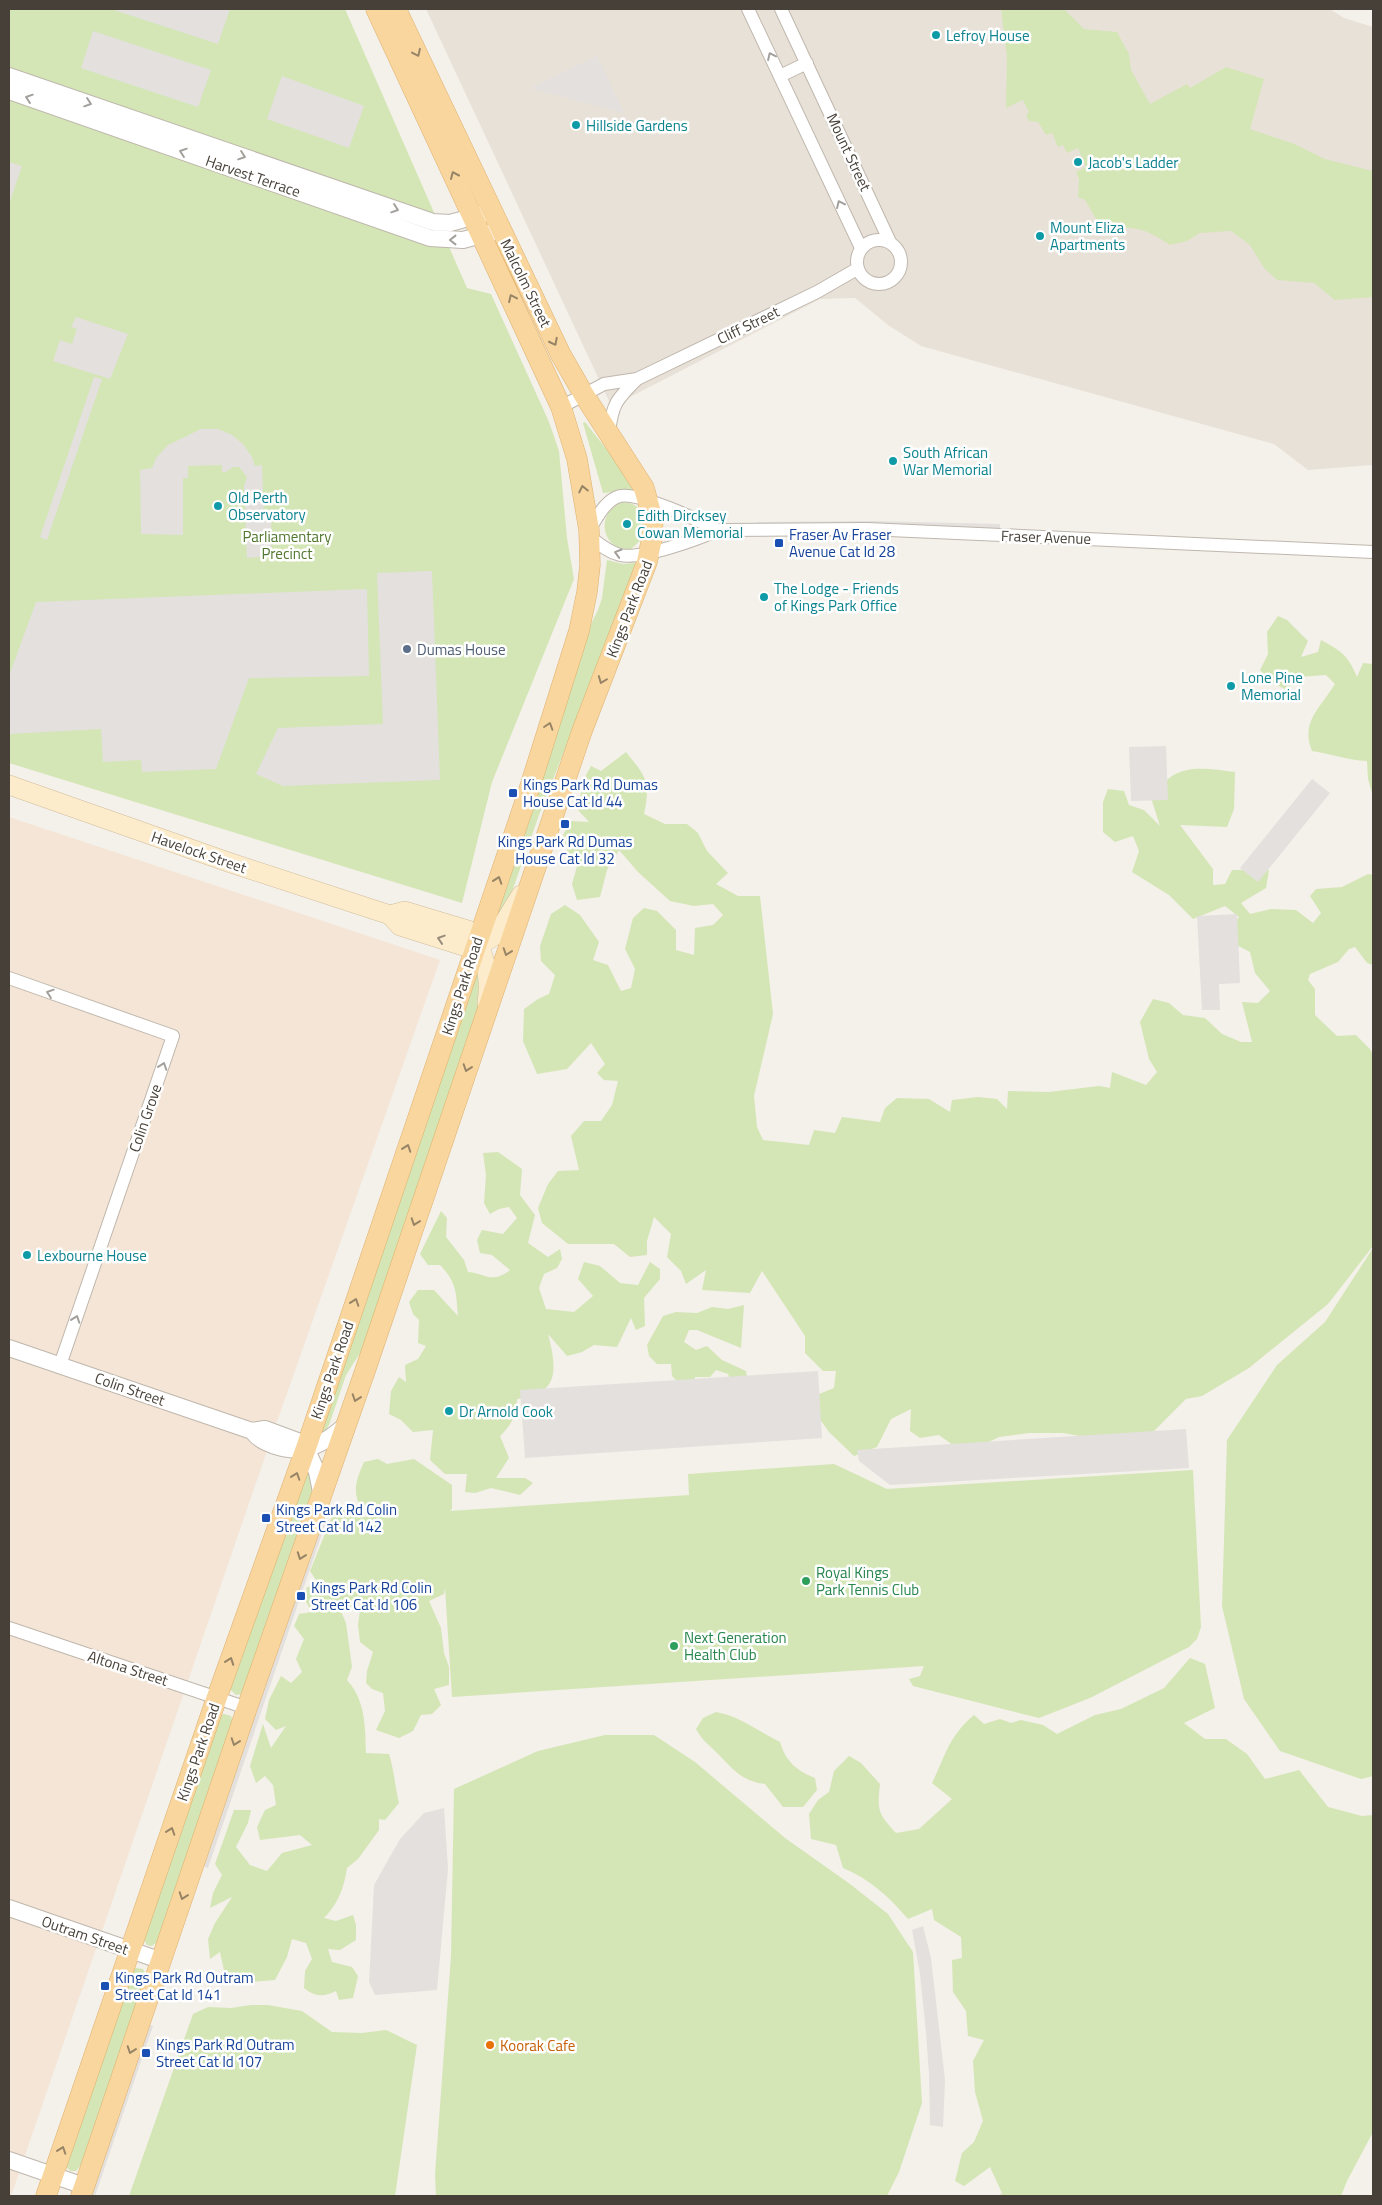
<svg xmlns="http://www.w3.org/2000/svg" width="1382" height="2205" font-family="'Titillium Web',sans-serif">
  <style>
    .residential { fill: #e8e1d8 }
    .commercial { fill: #f4e5d6 }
    .green { fill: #d4e6b5 }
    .parking { fill: #e3e0de }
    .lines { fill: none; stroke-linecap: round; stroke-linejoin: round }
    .minor-casing { stroke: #bfb7ad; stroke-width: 14 }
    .tertiary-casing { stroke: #bfb7ad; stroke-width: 18 }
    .secondary-casing { stroke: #d1be9c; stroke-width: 20 }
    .primary-casing { stroke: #deb16e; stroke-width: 21 }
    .minor { stroke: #fff; stroke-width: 12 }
    .tertiary { stroke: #fff; stroke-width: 16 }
    .secondary { stroke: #fceccc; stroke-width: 19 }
    .primary { stroke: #f9d69e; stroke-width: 20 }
    .oneway { stroke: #978466 }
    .oneway2 { stroke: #a3a09c }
    .oneway3 { stroke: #988d7b }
    .culture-dot { fill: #0f9aa8; stroke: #fff; stroke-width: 2 }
    .transit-dot { fill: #1a4fb4; stroke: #fff; stroke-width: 2 }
    .service-dot { fill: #5c6f8a; stroke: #fff; stroke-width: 2 }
    .leisure-dot { fill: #2e9e5b; stroke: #fff; stroke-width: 2 }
    .food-dot { fill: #e8710a; stroke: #fff; stroke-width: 2 }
    .labels { text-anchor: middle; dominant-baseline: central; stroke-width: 5; stroke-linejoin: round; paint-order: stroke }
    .culture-label { font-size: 15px; fill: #0d838f; stroke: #fff; text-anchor: start }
    .street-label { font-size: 15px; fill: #474038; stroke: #fff }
    .transit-label { font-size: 15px; fill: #164399; stroke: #fff; text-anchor: start }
    .park-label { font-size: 15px; fill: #50772e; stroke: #fff }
    .service-label { font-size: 15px; fill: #4e5e75; stroke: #fff; text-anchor: start }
    .leisure-label { font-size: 15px; fill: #27864d; stroke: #fff; text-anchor: start }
    .food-label { font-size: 15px; fill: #c56008; stroke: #fff; text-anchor: start }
  </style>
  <rect width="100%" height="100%" fill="#f4f0ea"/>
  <path class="residential" d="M426,9H1330L1344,18L1373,27V465L1308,470L1274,444L921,346L888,325L855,298L820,299L630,397L620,407L617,418Z"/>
  <path class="commercial" d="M9,817L440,960L280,1413L11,2196H9Z"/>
  <path class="green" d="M9,9H345L467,288L491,294L549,422L559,451L567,538L574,579L492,782L462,903L9,763Z
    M1001,9H1064L1084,29L1117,32L1129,54L1131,70L1150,104L1187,84L1190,88L1226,67L1264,79L1250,129L1294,144L1325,159L1373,171V297L1335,300L1314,283L1277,280L1264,268L1250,245L1231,231L1200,233L1187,241L1170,245C1143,227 1134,225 1103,231L1085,200L1078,197L1079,179L1076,172L1086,167L1078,148L1067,153L1063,145L1058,147L1052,133L1046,135L1038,122L1029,121L1026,115L1029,112L1023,100L1006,108L1007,57Z
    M585,422L611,455L633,490L603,493L583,423Z
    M623,502C646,504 643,520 643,538L631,549C600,551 595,511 623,502Z
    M607,560L623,564L635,563L636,569L539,815L502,920L491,925L588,630L598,610L602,598Z
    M1278,616L1287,620L1308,641L1301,657L1318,652L1321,640C1341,651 1348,655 1357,677L1363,663L1373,664V796L1368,779L1367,761C1347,760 1332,754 1312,751C1300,722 1321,707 1335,684L1326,675L1298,677L1287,690L1271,682L1260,670L1268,654L1267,632Z
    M626,752C646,777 651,781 644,814L665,824H687L698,833L707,851L728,873L716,884L738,896H760L773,1014L754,1096L757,1127L763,1140L809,1145L814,1130L835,1133L842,1117L880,1122L885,1108L897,1098L929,1099L950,1112L952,1100L978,1097L997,1099L1007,1109L1008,1091L1049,1092L1099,1086L1110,1088L1112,1072L1146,1085L1157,1072L1149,1059L1140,1022L1153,999L1169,1003L1183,1015L1205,1018L1222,1034L1241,1042H1252L1242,1002L1258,1003L1270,991L1255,973L1250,952L1231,942L1229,930L1239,917L1225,906L1193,919L1169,895L1132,872L1139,851L1133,836L1115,842L1103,832V802L1108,789L1124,791L1129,805L1144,810L1160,826L1152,801C1170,762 1199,767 1235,772L1234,809L1227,827L1180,825L1213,869V885L1225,884L1232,870H1269L1266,888L1241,903L1250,914L1271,909L1296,910L1313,923L1321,913L1310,896L1316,889L1342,887L1368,874L1373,875V965L1367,963L1355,947L1349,949L1338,962L1310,974L1308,980L1315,989V1015L1337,1036L1356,1035L1370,1049L1373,1055V1246L1328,1304L1249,1368L1202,1396L1186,1399L1149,1436L1102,1440L1063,1433H1029L999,1437L980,1446L957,1448L939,1435L920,1438L910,1431L911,1409L891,1419L877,1447L854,1456L829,1432L814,1411V1396L834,1388L836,1371H823L805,1353V1336L762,1271L750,1293L702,1290L706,1270L686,1284L681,1271L667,1257L671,1234L654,1217L647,1241V1255L630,1257L614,1244H568L542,1223L538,1208L548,1184L558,1171L579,1170L571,1136L584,1121H601L612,1105L618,1081L604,1080L597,1073L605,1064L591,1043L567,1069L537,1074L523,1041L524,1009L538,999L549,994L555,975L541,961L540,946L551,914L565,905L580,915L599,942L593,960L608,965L621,991L631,988L635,969L625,949L633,918L644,908L657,911L676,930V950L694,955L695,928L713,925L723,915L713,904L694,906L670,901L638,872L619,850L607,870L600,897L577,900L572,884L579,859L568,853L563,835L571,821L589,822L577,809L586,775L591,766L601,771Z
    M478,966L480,1004L362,1350L346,1375L329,1425L321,1438L318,1428Z
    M498,1152L522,1169L520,1195L535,1215L528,1243L548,1257L560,1249L562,1259L557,1268L544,1274L539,1288L546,1309L574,1312L593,1296L578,1279L584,1262L600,1266L620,1283L638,1285L650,1262L660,1269V1279L644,1298L645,1326L636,1330L631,1318L617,1347L594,1345L582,1352L567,1356L548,1334C557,1368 560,1395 517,1399C517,1414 511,1426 500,1436L509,1458L496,1478H525L533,1483L520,1495L491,1488L475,1493L465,1492L467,1474H445L430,1460L433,1430L413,1432L401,1420L389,1414L391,1391L399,1377L406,1382L405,1365L418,1359L426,1346L418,1343L419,1320L413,1314L409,1302L418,1290H434L458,1316C456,1292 457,1283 440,1265H428L420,1254L441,1211L447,1218L446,1237L464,1260L468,1272C487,1274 492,1284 510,1270L492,1255L480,1253L477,1240L482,1230L503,1234L517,1218L509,1207L499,1209L490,1214L484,1203L486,1175L483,1153Z
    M1373,1248V1776L1361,1779L1280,1751L1244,1699L1222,1606L1227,1440L1277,1365L1325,1322Z
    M744,1305L741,1348L697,1330H689L684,1342L696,1350L707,1346L722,1360L746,1371L748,1384L733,1389L728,1374L716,1370L710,1377H695L693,1386H682L672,1376L671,1364H657L649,1356L647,1345L663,1316L676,1312L697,1313L712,1307L728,1309Z
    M378,1459L387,1464L414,1459L452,1485V1509L450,1511L689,1495L688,1474L834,1464L887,1489L1193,1470L1201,1627L1197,1639L1189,1647L1090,1698L1039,1718L913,1686L909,1679L920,1676L924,1666L452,1697L445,1588L444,1594L429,1601L441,1628L444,1653L449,1667V1685L434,1689L441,1705L432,1714L421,1715L413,1731L399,1738L376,1730L385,1711L383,1693L372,1689L366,1683L367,1671L373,1652L360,1642L358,1625L361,1602L350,1608L340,1609L346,1623L352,1667L347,1680C366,1701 365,1727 366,1753L389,1754C394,1770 395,1786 399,1803L385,1820L379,1819V1830L358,1859L347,1868C344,1888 338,1904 324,1918L336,1921L353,1915L356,1925V1940L340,1950L328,1949L332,1962L352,1967L358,1976L353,1998L339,2000L336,1991C324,1997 315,1997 304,1988L305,1971L312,1959L306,1943L292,1939L287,1957L275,1980L241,1983L225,1975L220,1952L210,1959L208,1939L215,1923L232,1897L210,1908L213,1893L222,1875L215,1864L234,1810H251L248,1823L236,1847L250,1865L267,1871L282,1853L312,1845L300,1835L260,1840L257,1827L265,1810L276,1805L273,1785L265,1776L256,1783L250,1766L263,1724L271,1748L286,1726L276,1730L265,1719L269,1700L281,1676L291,1683L302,1672L296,1659L304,1639L294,1626L299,1614L312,1612L305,1600L307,1587L320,1586L310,1571L335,1509L344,1508L347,1516L367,1517L388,1513L382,1504L360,1506C352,1490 357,1478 364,1462Z
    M304,1471L308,1472L313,1490L242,1694L236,1695L230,1689Z
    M1190,1658L1205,1664L1215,1708L1184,1723L1205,1739H1226L1247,1754L1265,1779L1299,1770L1328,1807L1362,1816L1373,1815V2132L1347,2181L1341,2196H999L1002,2193L990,2167L964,2186L955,2181L962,2153L974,2142L983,2121L975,2092L973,2061L984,2040L968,2036L966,2011L953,1992L952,1960L962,1958L961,1937L934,1920L932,1909L908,1919C889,1897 870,1879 843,1868L836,1845L811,1839L809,1814L818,1800L829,1792L834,1771L849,1756L861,1763L880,1784C877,1811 878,1813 896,1833L919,1829L952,1799L932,1783C946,1755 948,1737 974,1715L984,1724L1000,1719L1011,1723L1021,1720L1043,1725L1057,1734L1095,1715L1121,1709L1164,1688Z
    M716,1712C740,1716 759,1732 780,1742C786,1762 796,1770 815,1778L817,1790L803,1807H783L765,1784C741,1781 733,1769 717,1753C709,1745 701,1739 696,1729L703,1718Z
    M224,1714L231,1716L233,1722L158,1942L151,1946L147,1945L143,1939L221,1715Z
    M605,1735H654L695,1762L785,1838L850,1884L888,1914L913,1952L922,2103L899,2172L887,2196H436L435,2174L451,1956L454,1789L538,1751Z
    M136,1968L143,1969L146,1976L81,2165L76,2171H70L66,2166L133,1969Z
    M251,2005H268L302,2011L332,2032L362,2033L386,2030L417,2045L395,2196H129L193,2014L208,2007L231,2008Z"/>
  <path class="parking" d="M111,9H230L218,44Z
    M93,31L211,70L198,107L81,68Z
    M597,56L624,113L530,88Z
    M282,76L364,106L349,148L267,119Z
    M9,162L22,166L9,204Z
    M76,317L128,334L110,379L53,361L60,340L72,344L77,329L71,327Z
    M94,377L102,379L47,540L40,537Z
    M201,429H218L232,435L243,444L252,457L255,466L262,465L264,518H271L272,556L247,558L244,486L247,477L239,467H233L226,472H222V465L188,466V478H183V535L141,534L140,470L152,468L156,458L168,445Z
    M870,521L1000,524V535L757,530V522Z
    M432,571L440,780L283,786L256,774L278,728L383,724L377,573Z
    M367,589L369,676L249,678L216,769L142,772L141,760L103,762L101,729L9,734V676L36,602Z
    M1166,746L1168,800L1131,801L1129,747Z
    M1312,779L1330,793L1258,882L1240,868Z
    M1237,914L1240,983L1219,984L1220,1010H1202L1197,916Z
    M818,1371L822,1438L525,1458L520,1390Z
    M1186,1429L1189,1468L890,1485L859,1461L857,1450Z
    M320,1520L326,1522L208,1868L201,1865Z
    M444,1808L448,1869L437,1990L375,1995L369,1982L374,1885L400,1839L424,1813Z
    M923,1926L931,1958L945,2080L943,2127L930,2125L929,2074L926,2033L920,1974L912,1930Z
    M146,2023L153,2026L95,2196H87Z"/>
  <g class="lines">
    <defs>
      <path id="minor" d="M748,9L861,248
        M781,9L890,242
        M780,76L807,63
        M857 262a22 22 0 1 1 44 0a22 22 0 1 1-44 0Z
        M561,407L604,384L637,379L817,292L857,269
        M609,433C612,404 617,399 637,379
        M589,530C597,518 605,500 620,496C639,492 700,521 718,530
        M590,537C599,544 608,552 620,555C641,560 698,539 718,530L867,529L1373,552
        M9,978L173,1036L60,1365
        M9,1628L247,1708"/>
      <path id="tertiary" d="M9,76L433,222L450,223L483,214
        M9,91L430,238L463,240L493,232
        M9,1348L252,1431L265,1429L300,1442L306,1448L317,1472L322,1497
        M252,1431C259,1440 265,1442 275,1446C305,1456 324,1444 347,1424
        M9,1908L162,1961
        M9,2160L84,2186"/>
      <path id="secondary" d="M9,785L228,862L390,915L405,911L468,930C485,948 491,979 487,1002
        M390,915L400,926L463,946L488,940L497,934L521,895"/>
      <path id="primary" d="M46,2196L217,1697L306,1448L527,796L579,631L587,592L590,565L589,530L577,459L561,407L376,9
        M81,2196L247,1708L365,1371L582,731L647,562L652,538L653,520L644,488L584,395L561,355L396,9"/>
    </defs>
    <use href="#minor" class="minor-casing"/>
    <use href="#tertiary" class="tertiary-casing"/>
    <use href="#secondary" class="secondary-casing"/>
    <use href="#primary" class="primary-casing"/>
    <use href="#minor" class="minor"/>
    <use href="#tertiary" class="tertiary"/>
    <use href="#secondary" class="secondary"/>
    <use href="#primary" class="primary"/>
  </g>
  <defs><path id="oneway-chevron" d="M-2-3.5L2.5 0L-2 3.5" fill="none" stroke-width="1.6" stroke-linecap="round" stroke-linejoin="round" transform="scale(1.25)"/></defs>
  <g class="oneway">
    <use href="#oneway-chevron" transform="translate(417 53) rotate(65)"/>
    <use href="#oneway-chevron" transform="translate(454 175) rotate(-114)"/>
    <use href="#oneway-chevron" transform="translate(512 298) rotate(-115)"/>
    <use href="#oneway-chevron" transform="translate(554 342) rotate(63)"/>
    <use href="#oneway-chevron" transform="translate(583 489) rotate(-102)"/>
    <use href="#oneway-chevron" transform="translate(602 680) rotate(111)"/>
    <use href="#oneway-chevron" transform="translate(549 726) rotate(-72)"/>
    <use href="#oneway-chevron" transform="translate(498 880) rotate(-71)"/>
    <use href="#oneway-chevron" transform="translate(507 952) rotate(109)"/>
    <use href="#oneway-chevron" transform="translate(467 1068) rotate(109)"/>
    <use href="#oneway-chevron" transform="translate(407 1148) rotate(-71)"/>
    <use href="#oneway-chevron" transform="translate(415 1222) rotate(109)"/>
    <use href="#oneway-chevron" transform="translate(355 1302) rotate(-71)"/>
    <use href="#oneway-chevron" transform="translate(356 1398) rotate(109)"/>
    <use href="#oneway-chevron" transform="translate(296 1476) rotate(-71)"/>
    <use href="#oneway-chevron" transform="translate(301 1556) rotate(110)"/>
    <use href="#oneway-chevron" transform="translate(230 1661) rotate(-70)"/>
    <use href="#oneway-chevron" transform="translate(235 1742) rotate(109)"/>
    <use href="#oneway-chevron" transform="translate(171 1831) rotate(-71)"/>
    <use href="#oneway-chevron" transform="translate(183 1896) rotate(109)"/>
    <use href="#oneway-chevron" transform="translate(131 2050) rotate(109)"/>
    <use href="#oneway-chevron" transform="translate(62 2150) rotate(-71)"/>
  </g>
  <g class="oneway2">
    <use href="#oneway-chevron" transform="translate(771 56) rotate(-115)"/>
    <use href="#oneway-chevron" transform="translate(29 98) rotate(-161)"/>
    <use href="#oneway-chevron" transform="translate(88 103) rotate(19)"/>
    <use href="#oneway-chevron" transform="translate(183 152) rotate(-161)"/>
    <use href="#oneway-chevron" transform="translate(242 156) rotate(19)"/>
    <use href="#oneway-chevron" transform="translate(840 204) rotate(-115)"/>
    <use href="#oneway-chevron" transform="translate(395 209) rotate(19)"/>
    <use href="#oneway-chevron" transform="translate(453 240) rotate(180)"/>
    <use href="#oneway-chevron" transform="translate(618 553) rotate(-164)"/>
    <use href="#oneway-chevron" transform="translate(50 993) rotate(-161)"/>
    <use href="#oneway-chevron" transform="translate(163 1066) rotate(-71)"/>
    <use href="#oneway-chevron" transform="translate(76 1319) rotate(-71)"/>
  </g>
  <use class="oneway3" href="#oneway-chevron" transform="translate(441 939) rotate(-162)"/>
  <g class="culture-dot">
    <circle cx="936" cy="35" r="5"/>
    <circle cx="576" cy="125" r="5"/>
    <circle cx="1078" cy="162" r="5"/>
    <circle cx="1040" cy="236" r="5"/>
    <circle cx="893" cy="461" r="5"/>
    <circle cx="218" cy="506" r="5"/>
    <circle cx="627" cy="524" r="5"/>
    <circle cx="764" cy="597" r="5"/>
    <circle cx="1231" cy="686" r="5"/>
    <circle cx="27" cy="1255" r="5"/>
    <circle cx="449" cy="1411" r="5"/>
  </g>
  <g class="transit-dot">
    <rect x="774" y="538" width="10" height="10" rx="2.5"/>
    <rect x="508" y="788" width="10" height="10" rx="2.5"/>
    <rect x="560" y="819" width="10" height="10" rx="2.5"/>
    <rect x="261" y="1513" width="10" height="10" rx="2.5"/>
    <rect x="296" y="1591" width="10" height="10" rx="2.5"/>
    <rect x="100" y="1981" width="10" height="10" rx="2.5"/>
    <rect x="141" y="2048" width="10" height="10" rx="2.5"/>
  </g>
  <circle class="service-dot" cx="407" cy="649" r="5"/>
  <g class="leisure-dot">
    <circle cx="806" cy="1581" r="5"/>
    <circle cx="674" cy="1646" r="5"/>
  </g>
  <circle class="food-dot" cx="490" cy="2045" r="5"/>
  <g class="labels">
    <g class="culture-label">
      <text x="946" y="35">Lefroy House</text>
      <text x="586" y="125">Hillside Gardens</text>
      <text x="1088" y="162">Jacob's Ladder</text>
      <text x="1050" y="227">Mount Eliza<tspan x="1050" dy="17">Apartments</tspan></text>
      <text x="903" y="452">South African<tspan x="903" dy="17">War Memorial</tspan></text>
      <text x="228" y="497">Old Perth<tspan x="228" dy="17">Observatory</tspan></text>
      <text x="637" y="515">Edith Dircksey<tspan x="637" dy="17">Cowan Memorial</tspan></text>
      <text x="774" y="588">The Lodge - Friends<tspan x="774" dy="17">of Kings Park Office</tspan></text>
      <text x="1241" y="677">Lone Pine<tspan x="1241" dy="17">Memorial</tspan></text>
      <text x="37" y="1255">Lexbourne House</text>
      <text x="459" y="1411">Dr Arnold Cook</text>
    </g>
    <g class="street-label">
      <text transform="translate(849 152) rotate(65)">Mount Street</text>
      <text transform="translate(253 176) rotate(19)">Harvest Terrace</text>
      <text transform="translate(526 283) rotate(64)">Malcolm Street</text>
      <text transform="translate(748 325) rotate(-26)">Cliff Street</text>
      <text transform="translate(1046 537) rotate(2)">Fraser Avenue</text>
      <text transform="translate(629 609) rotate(-69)">Kings Park Road</text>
      <text transform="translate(199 852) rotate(19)">Havelock Street</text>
      <text transform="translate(462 986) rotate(-72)">Kings Park Road</text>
      <text transform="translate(145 1118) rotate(-71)">Colin Grove</text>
      <text transform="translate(332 1370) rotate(-71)">Kings Park Road</text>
      <text transform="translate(130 1389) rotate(19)">Colin Street</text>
      <text transform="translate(128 1668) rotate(18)">Altona Street</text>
      <text transform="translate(198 1752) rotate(-71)">Kings Park Road</text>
      <text transform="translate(85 1935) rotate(19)">Outram Street</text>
    </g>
    <g class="transit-label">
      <text x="789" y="534">Fraser Av Fraser<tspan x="789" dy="17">Avenue Cat Id 28</tspan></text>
      <text x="523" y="784">Kings Park Rd Dumas<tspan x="523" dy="17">House Cat Id 44</tspan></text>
      <text x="565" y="841" text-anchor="middle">Kings Park Rd Dumas<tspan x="565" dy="17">House Cat Id 32</tspan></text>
      <text x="276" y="1509">Kings Park Rd Colin<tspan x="276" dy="17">Street Cat Id 142</tspan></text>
      <text x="311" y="1587">Kings Park Rd Colin<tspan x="311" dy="17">Street Cat Id 106</tspan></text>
      <text x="115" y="1977">Kings Park Rd Outram<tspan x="115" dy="17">Street Cat Id 141</tspan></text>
      <text x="156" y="2044">Kings Park Rd Outram<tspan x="156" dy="17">Street Cat Id 107</tspan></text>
    </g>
    <g class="park-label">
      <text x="287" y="536">Parliamentary<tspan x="287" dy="17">Precinct</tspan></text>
    </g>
    <g class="service-label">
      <text x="417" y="649">Dumas House</text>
    </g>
    <g class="leisure-label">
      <text x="816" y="1572">Royal Kings<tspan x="816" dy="17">Park Tennis Club</tspan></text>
      <text x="684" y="1637">Next Generation<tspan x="684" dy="17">Health Club</tspan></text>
    </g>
    <g class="food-label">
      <text x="500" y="2045">Koorak Cafe</text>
    </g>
  </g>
  <rect width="1382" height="2205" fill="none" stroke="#474038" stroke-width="20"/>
</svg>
